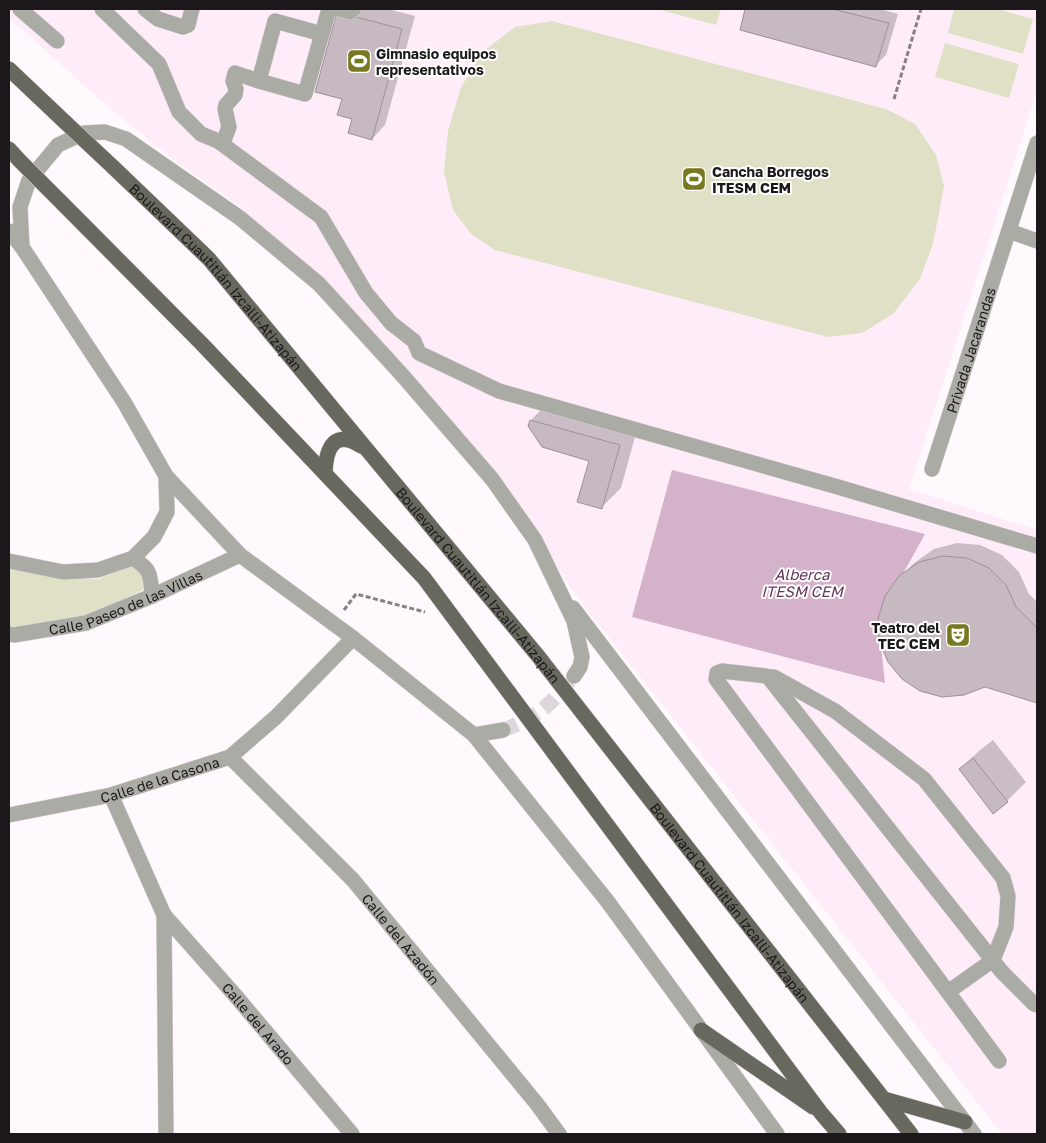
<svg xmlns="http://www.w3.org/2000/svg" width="1046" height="1143" font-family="'Golos Text',sans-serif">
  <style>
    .built { fill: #feedf8 }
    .green { fill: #dfe0c5 }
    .water { fill: #d4b2c9 }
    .shadow { fill: #0003 }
    .building { fill: #c6b9c2; stroke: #9d9098 }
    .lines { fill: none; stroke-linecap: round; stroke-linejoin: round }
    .minor-tunnel { stroke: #ddd7db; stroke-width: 15; stroke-dasharray: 15 8; stroke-linecap: butt }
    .minor-casing { stroke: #dbd5d9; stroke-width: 16 }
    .major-casing { stroke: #dbd5d9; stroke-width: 16 }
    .path { stroke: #868184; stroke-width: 3; stroke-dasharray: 5 2.5; stroke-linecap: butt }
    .minor { stroke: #aaaba4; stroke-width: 15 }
    .major { stroke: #68695e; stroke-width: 15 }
    .major-bridge-casing { stroke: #dbd5d9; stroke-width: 16; stroke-linecap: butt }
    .major-bridge { stroke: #68695e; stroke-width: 15 }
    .labels { text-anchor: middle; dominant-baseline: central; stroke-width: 4; stroke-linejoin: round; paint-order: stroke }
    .poi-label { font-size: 14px; font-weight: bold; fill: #1c171a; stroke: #fff; text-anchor: start }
    .street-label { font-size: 14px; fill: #1c171a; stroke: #fff }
    .water-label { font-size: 15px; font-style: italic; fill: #643657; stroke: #fff }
  </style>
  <rect width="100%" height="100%" fill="#fff9fd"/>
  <path class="built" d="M9,9H1037V91L909,489L1037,530V1134H1002L583,605L492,474L434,403L369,328L305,266L240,207L169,156L113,111L9,18Z"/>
  <path class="green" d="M657,9H721L716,25Z
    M954,9H997L1033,19L1023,54L948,33Z
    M552,21L886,109L915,124L936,155L944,186L933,244L920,279L893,314L862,333L828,337L495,250L471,234L453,210L444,172L448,131L461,87L484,51L515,27Z
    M945,43L1019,64L1009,98L935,77Z
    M132,565L142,575L143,590L83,618L9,629V567L53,578L99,579Z"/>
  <path class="water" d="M672,470L925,534L878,619L885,683L632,617Z"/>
  <path class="shadow" d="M342,9H388L415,16L385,125L372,139L353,118L343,98Z
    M747,9H880L898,14L886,55L876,65L741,29Z
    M550,401L638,426L621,488L602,507L591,460L531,420Z
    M957,543L980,545L1002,555L1019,572L1029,594L1037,602V701L985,685L900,577L914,563L934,549Z
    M993,740L1026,782L1007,801L960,769L980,750Z"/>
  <path class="building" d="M745,9H833L889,23L876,67L740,30Z
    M337,12L402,29L372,140L348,133L352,119L337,115L342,99L315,92Z
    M530,420L620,445L602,509L577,502L589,461L542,447L528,426Z
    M943,556L967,558L989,568L1006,585L1016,607L1037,628V703L985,687L964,695L942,697L920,691L902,679L888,662L879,641L878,619L885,596L899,576L919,562Z
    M973,758L1008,802L993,814L959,769Z"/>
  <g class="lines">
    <path class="minor-tunnel" d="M503,730C537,717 548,708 570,680"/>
    <defs>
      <g id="minor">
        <path d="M20,9L57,41"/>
        <path d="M102,9L159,64L179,112L201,134L223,143L229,127L225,109L226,105L235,95L236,89L233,81L235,73L259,81"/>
        <path d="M145,9L158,19L183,27L188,25L192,9"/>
        <path d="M338,9L350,12L354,9"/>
        <path d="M322,34L275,21L259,81L305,94L329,9"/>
        <path d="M218,141L321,217L366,293L391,323L414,341L419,353L499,391L838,487L1037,546"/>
        <path d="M9,231L22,247L124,402L166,476L240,555L353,638L474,735L608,902L777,1134"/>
        <path d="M1009,231L1037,241"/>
        <path d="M22,247L20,207L29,180L58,145L84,133L105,132L126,139L240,218L319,284L403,376L492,479L535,540L574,621L582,657L580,667L574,676"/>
        <path id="s1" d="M932,469L1037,143"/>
        <path d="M133,558C152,571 150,574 152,596"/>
        <path d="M9,561L63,572L98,570L133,558L154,537L167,512L166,476"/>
        <path d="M573,608L974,1134"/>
        <path id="s2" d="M9,634L14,635L86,623L152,596L240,555"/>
        <path d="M769,677H774L835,711L924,779L1003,878L1008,896L1006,927L993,960L948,992"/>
        <path d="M474,735L503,730"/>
        <path id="s3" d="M230,757L353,880L537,1104L559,1134"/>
        <path id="s4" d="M111,795L164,915L234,994L352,1134"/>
        <path id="s5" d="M9,815L111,795L230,757L276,717L353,638"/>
        <path d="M164,915L166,1134"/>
        <path d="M999,1061L716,679L717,673L722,671L766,676L769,678L1002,972L1034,1004L1037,1005"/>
      </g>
      <g id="major">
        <path d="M9,69L66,123"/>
        <path d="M9,149L20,161"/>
        <path id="s6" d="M113,167L209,259L538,656L911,1134"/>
        <path d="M62,203L202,344L424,578L821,1113L839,1134"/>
        <path d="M325,473C326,448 334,429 361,446"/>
        <path d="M701,1030L813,1107"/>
        <path d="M884,1099L965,1122"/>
      </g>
    </defs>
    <use href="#minor" class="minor-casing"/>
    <use href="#major" class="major-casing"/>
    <path class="path" d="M894,99L921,9
      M344,610L356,594L425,612"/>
    <use href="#minor" class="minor"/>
    <use href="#major" class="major"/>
    <defs>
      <path id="major-bridge" d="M66,123L113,167
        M20,161L62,203"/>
    </defs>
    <use href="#major-bridge" class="major-bridge-casing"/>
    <use href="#major-bridge" class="major-bridge"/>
  </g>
  <defs>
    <symbol id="stadium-square" viewBox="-11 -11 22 22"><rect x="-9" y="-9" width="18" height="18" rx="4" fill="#77781f" stroke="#fff"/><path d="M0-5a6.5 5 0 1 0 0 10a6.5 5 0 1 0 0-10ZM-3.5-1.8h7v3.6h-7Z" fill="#fff"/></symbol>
    <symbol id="theatre-square" viewBox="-11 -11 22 22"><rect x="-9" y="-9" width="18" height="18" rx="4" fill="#77781f" stroke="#fff"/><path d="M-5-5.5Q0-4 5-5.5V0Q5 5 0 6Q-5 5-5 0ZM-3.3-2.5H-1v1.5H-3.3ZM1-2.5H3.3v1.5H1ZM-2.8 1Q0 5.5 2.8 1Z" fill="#fff"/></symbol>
  </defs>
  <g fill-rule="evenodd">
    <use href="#stadium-square" x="345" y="47" width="28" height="28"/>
    <use href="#stadium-square" x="680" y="165" width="28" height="28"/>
    <use href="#theatre-square" x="944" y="621" width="28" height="28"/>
  </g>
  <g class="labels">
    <g class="poi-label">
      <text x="376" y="53">Gimnasio equipos<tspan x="376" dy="16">representativos</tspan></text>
      <text x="712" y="171">Cancha Borregos<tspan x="712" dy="16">ITESM CEM</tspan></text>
      <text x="940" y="627" text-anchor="end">Teatro del<tspan x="940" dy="16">TEC CEM</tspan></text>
    </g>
    <g class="street-label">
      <text stroke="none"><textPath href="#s6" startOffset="151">Boulevard Cuautitlán Izcalli-Atizapán</textPath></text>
      <text stroke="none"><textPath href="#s1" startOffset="125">Privada Jacarandas</textPath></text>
      <text stroke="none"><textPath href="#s6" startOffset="556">Boulevard Cuautitlán Izcalli-Atizapán</textPath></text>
      <text stroke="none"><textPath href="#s2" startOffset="122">Calle Paseo de las Villas</textPath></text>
      <text stroke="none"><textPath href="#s5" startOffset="155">Calle de la Casona</textPath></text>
      <text stroke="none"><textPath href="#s6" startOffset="961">Boulevard Cuautitlán Izcalli-Atizapán</textPath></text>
      <text stroke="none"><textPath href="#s3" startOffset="250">Calle del Azadón</textPath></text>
      <text stroke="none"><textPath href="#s4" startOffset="275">Calle del Arado</textPath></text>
    </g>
    <g class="water-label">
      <text x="802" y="574">Alberca<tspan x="802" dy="17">ITESM CEM</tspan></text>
    </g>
  </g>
  <rect width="1046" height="1143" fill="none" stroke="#1c171a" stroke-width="20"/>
</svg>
